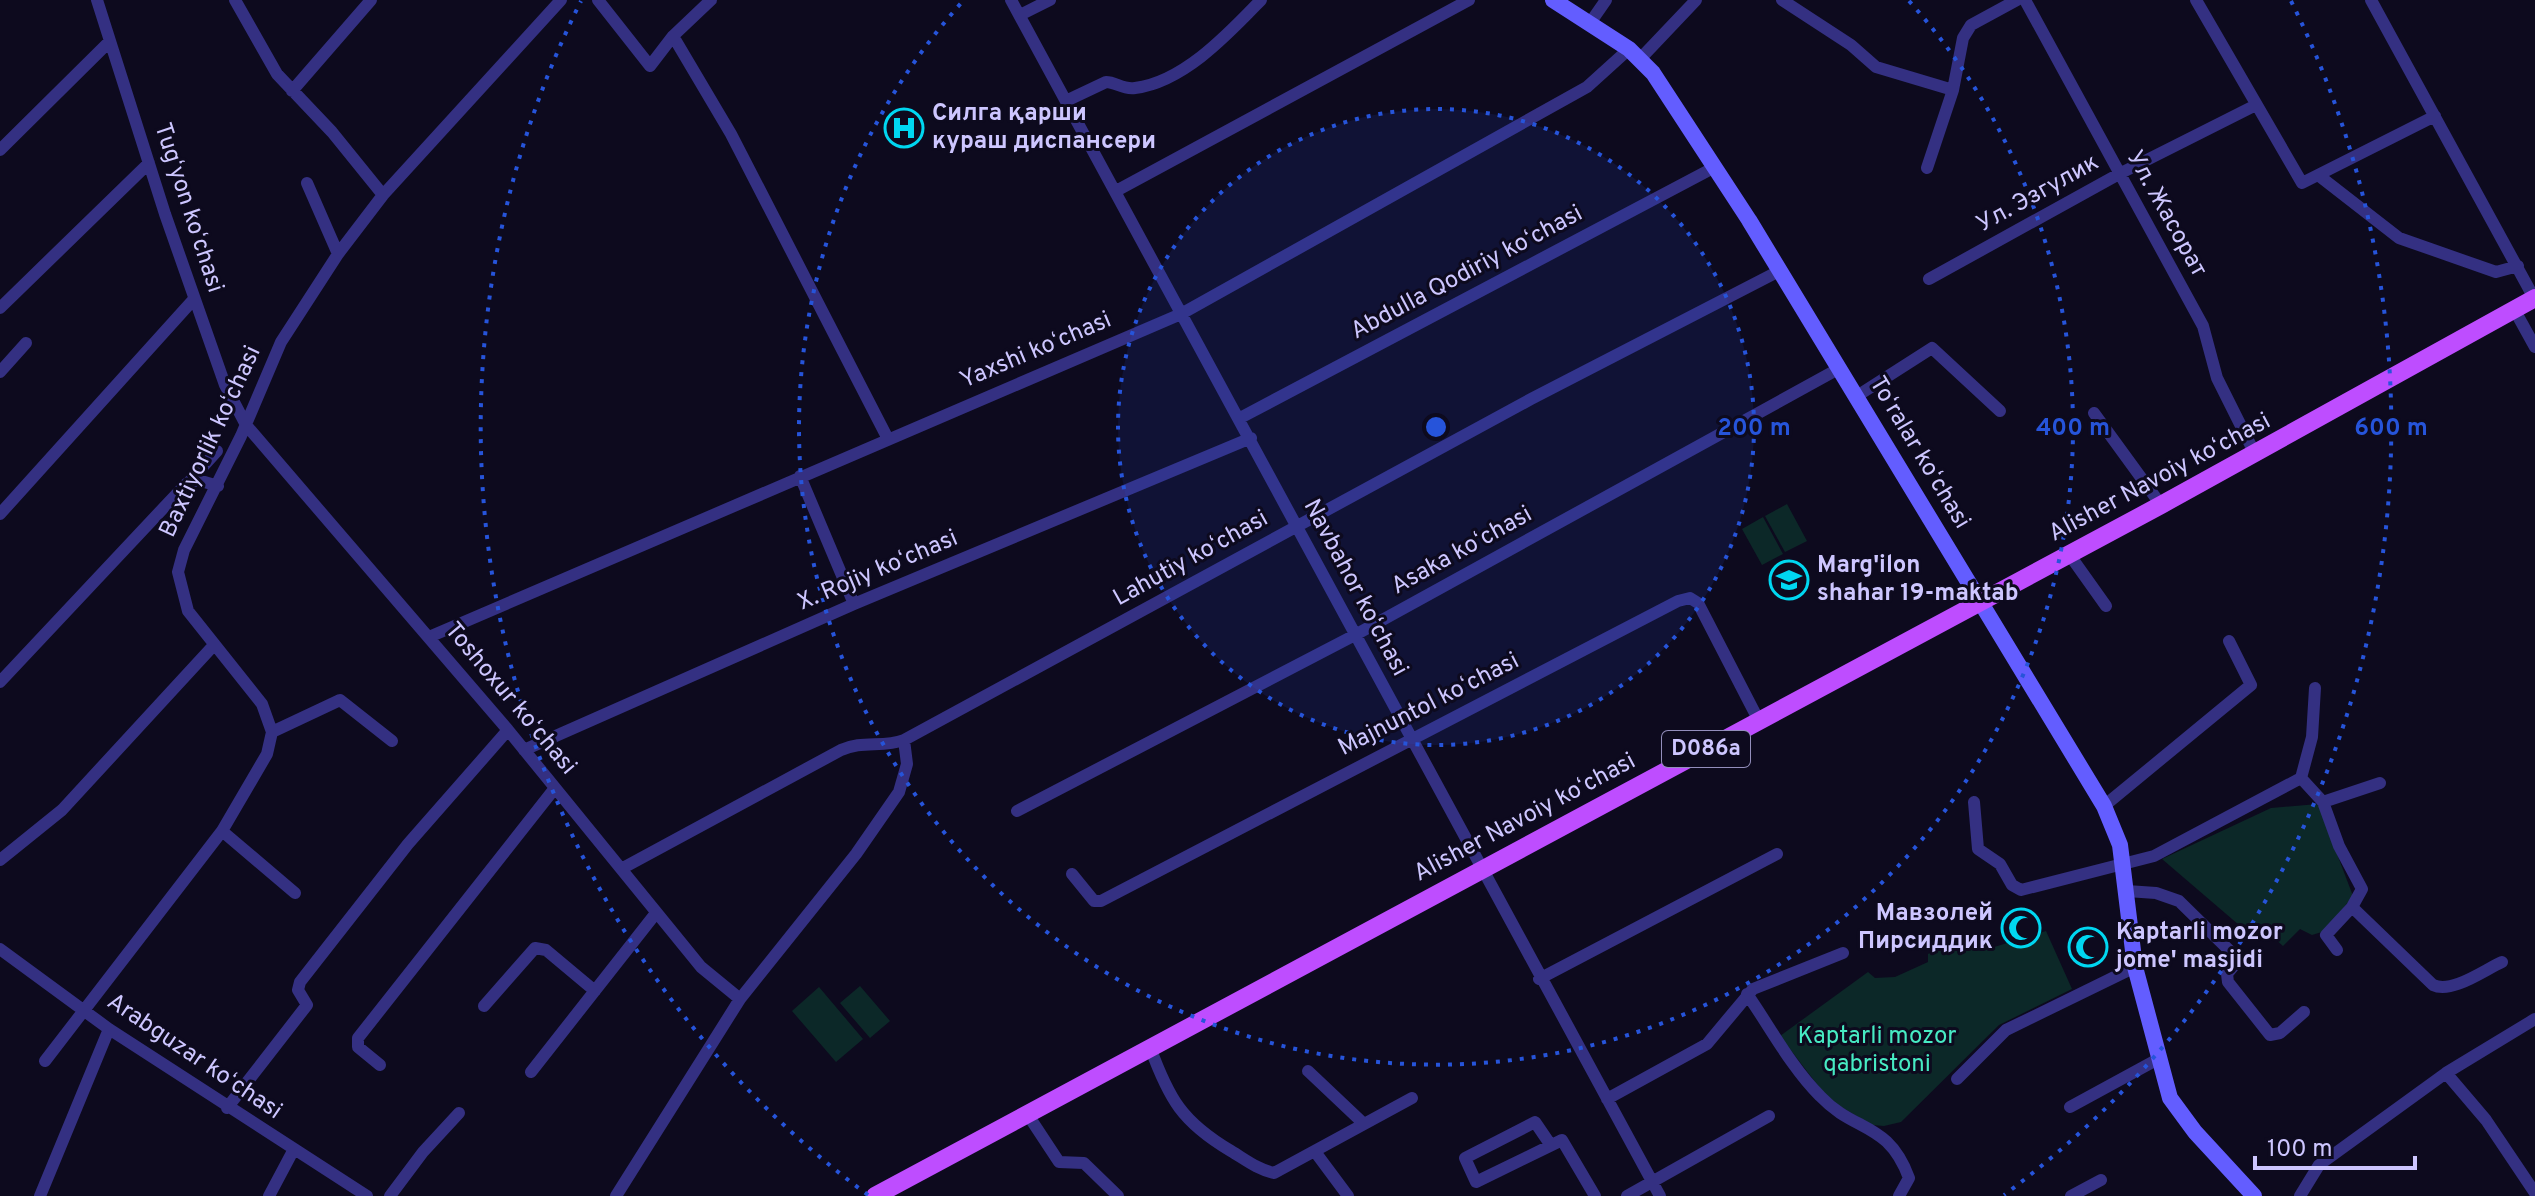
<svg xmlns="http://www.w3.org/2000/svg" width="2535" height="1196" font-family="Overpass,sans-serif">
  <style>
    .green { fill: #0c2828 }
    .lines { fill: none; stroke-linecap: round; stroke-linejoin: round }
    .street { stroke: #343082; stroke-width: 12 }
    .secondary { stroke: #635dff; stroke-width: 16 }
    .primary { stroke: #be4dff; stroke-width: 18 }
    .ring { fill: none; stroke: #2654da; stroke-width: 4; stroke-dasharray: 4 8 }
    .labels { text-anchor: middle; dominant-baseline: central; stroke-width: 6; stroke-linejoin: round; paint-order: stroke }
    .shield { fill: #0d0a1e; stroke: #938ebc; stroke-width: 2 }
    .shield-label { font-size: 22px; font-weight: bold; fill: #cdc6ff }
    .poi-label { font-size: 24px; font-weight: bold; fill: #cdc6ff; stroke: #0d0a1e; text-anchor: start }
    .street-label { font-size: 24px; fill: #cdc6ff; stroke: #0d0a1e }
    .park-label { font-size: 24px; fill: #47eac3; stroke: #0d0a1e }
    .centre { fill: #2654da; stroke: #0d0a1e; stroke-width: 4 }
    .ring-label { font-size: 24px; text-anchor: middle; font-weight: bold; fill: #2654da; stroke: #0d0a1e; stroke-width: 6; stroke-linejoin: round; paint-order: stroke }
  </style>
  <rect width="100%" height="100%" fill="#0d0a1e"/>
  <path class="green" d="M1787,504L1807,541L1785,552L1765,516Z
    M1763,517L1783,554L1762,565L1742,529Z
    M2318,804L2353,896L2325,931L2312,935L2300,929L2283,946L2264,929L2253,937L2162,859L2271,808Z
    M2046,931L2072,989L1999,1025L1901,1122L1884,1126L1872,1125L1829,1100L1780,1036L1868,972L1875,978L1895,977L1928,962V954L1965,934L1985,937L1991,948Z
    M860,986L890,1021L870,1038L840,1003Z
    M819,987L863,1039L836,1062L792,1011Z"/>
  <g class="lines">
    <path class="street" d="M97,0L165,214L225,385L246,425L508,730L701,967L740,999
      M235,0L277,74L332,132L383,195
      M598,0L650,66L673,36L711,0
      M1011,0L1660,1196
      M1782,0L1851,45L1876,67L1953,90
      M2025,0L2203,326L2217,378L2255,454
      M2196,0L2302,183L2435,116
      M2371,0L2534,298
      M1020,15L1050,0
      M1590,23L1606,0
      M673,36L731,134L888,439
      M1641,58L1696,0
      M292,91L371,0
      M1068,100L1106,82C1116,82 1123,90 1135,88C1184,82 1229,33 1261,0
      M0,150L110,41
      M1927,168L1953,90L1963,38L1971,25L2017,0
      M2318,175L2399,238L2496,272L2518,266
      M307,183L338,254
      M1116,191L1469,0
      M1929,279L2119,174L2256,105
      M0,308L149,163
      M2514,309L2535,347
      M0,372L26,343
      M1857,396L1932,348L2000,411
      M2094,413L2161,505
      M1240,418L1715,167
      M800,476L854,604
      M189,482L217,451
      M0,514L194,299
      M2069,554L2106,606
      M429,637L1181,314L1587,87L1629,49
      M0,682L186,484L198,480L218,486
      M272,732L340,700L392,741
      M524,750L854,604L1251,438
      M2301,778L2312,737L2315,688
      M1974,802L1978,849L2000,864L2012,885L2021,890L2154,856L2301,778L2323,802L2339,846L2362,889L2352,907L2433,985C2452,994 2484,970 2502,962
      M2323,802L2380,783
      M2104,806L2251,685L2229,641
      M1017,811L1355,635L1840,368
      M222,831L295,893
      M0,860L62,810L214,645
      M621,869L841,750C862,740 883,748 904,740L1531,399L1779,271
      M1072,874L1094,901H1101L1678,601L1690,598L1698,603L1759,721
      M2127,891L2156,893L2179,901L2233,954L2236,963L2227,974L2228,982L2270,1035L2280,1033L2304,1012
      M0,949L109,1029L367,1196
      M2337,950L2326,935L2352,907
      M1539,979L1777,854
      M1747,994C1770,1027 1791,1067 1820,1096C1855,1133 1888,1121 1909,1178L1899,1196
      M484,1006L535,948L546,950L595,991
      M1150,1047C1169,1099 1182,1122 1231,1151C1246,1160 1257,1169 1274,1173L1412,1098
      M45,1061L222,831L267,754L272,732L262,704L188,611L178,572L184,550L241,436L281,342L338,254L383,195L561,0
      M380,1065L358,1047V1038L555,788
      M1308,1071L1363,1123
      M531,1072L656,913
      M2446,1073L2535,1019
      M1957,1079L2006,1030L2135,967
      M1607,1099L1707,1044L1753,989L1843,953
      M2070,1107L2160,1058
      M227,1108L307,1005L298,990L300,982L408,844L508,730
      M1028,1115L1059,1162L1084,1163L1118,1196
      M1550,1144L1535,1122L1465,1158L1476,1182L1562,1140L1595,1196
      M1316,1153L1348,1196
      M40,1196L109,1029
      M269,1196L294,1149
      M390,1196L423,1152L459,1113
      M616,1196L740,999L856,854L899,792L907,764L904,740
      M1627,1196L1769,1116
      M2071,1196L2101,1180
      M2300,1196L2319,1165L2446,1073L2486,1120L2535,1193"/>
    <path class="secondary" d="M1553,0L1629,49L1653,73L1749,220L2104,806L2120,845L2135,967L2170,1098L2195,1132L2254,1196"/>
    <path class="primary" d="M875,1196L2161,505L2535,298"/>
  </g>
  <circle cx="1436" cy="427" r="318" fill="#2654da" fill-opacity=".12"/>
  <g class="ring">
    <circle cx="1436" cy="427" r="318"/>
    <path d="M1909 1A637 637 0 1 1 963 1"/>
    <path d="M868 1195A955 955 0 0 1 581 1M2291 1A955 955 0 0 1 2004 1195"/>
  </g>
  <defs>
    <symbol id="hospital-ring" viewBox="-11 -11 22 22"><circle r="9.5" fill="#0d0a1e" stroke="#00d7f1" stroke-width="1.5"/><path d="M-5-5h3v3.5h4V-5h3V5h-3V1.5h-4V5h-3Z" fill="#00d7f1"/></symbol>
    <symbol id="school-ring" viewBox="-11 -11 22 22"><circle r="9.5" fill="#0d0a1e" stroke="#00d7f1" stroke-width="1.5"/><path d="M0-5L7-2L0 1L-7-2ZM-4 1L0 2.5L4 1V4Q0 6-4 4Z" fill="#00d7f1"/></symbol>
    <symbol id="mosque-ring" viewBox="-11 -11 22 22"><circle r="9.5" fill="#0d0a1e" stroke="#00d7f1" stroke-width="1.5"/><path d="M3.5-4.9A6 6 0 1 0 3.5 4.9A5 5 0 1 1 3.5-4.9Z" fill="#00d7f1"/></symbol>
  </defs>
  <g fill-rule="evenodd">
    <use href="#hospital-ring" x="882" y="106" width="44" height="44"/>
    <use href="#school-ring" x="1767" y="558" width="44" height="44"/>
    <use href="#mosque-ring" x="1999" y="906" width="44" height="44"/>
    <use href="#mosque-ring" x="2066" y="925" width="44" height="44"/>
  </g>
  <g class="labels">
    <rect class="shield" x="1662" y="731" width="88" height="36" rx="6"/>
    <g class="shield-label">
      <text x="1706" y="749">D086a</text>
    </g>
    <g class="poi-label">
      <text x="932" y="114">Силга қарши<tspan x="932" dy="28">кураш диспансери</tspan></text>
      <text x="1817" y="566">Marg'ilon<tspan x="1817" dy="28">shahar 19-maktab</tspan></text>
      <text x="1993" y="914" text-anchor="end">Мавзолей<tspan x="1993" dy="28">Пирсиддик</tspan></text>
      <text x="2116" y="933">Kaptarli mozor<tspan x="2116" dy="28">jome' masjidi</tspan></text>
    </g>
    <g class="street-label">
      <text transform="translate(2038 194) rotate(-29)">Ул. Эзгулик</text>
      <text transform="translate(188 208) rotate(72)">Tugʻyon koʻchasi</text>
      <text transform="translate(2166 214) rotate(61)">Ул. Жасорат</text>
      <text transform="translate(1467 273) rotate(-28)">Abdulla Qodiriy koʻchasi</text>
      <text transform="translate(1036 351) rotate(-23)">Yaxshi koʻchasi</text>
      <text transform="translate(211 442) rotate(-65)">Baxtiyorlik koʻchasi</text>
      <text transform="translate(1919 453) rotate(59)">Toʻralar koʻchasi</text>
      <text transform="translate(2160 478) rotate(-28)">Alisher Navoiy koʻchasi</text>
      <text transform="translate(1462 551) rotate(-29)">Asaka koʻchasi</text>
      <text transform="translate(1191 559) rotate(-29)">Lahutiy koʻchasi</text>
      <text transform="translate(878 571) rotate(-23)">X. Rojiy koʻchasi</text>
      <text transform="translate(1355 588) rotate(62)">Navbahor koʻchasi</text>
      <text transform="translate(510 699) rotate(50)">Toshoxur koʻchasi</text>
      <text transform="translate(1429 705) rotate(-27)">Majnuntol koʻchasi</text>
      <text transform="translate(1525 818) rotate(-28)">Alisher Navoiy koʻchasi</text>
      <text transform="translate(194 1057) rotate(34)">Arabguzar koʻchasi</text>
    </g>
    <g class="park-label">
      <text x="1877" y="1037">Kaptarli mozor<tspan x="1877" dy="28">qabristoni</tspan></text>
    </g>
  </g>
  <circle cx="1436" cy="427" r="12" class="centre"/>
  <g class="ring-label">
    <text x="1754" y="435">200 m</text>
    <text x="2073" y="435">400 m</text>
    <text x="2391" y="435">600 m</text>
  </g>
  <path d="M2255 1156v12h160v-12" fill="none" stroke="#cdc6ff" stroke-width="4"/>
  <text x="2267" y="1156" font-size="24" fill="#cdc6ff" stroke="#0d0a1e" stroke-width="6" paint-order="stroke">100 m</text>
</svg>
